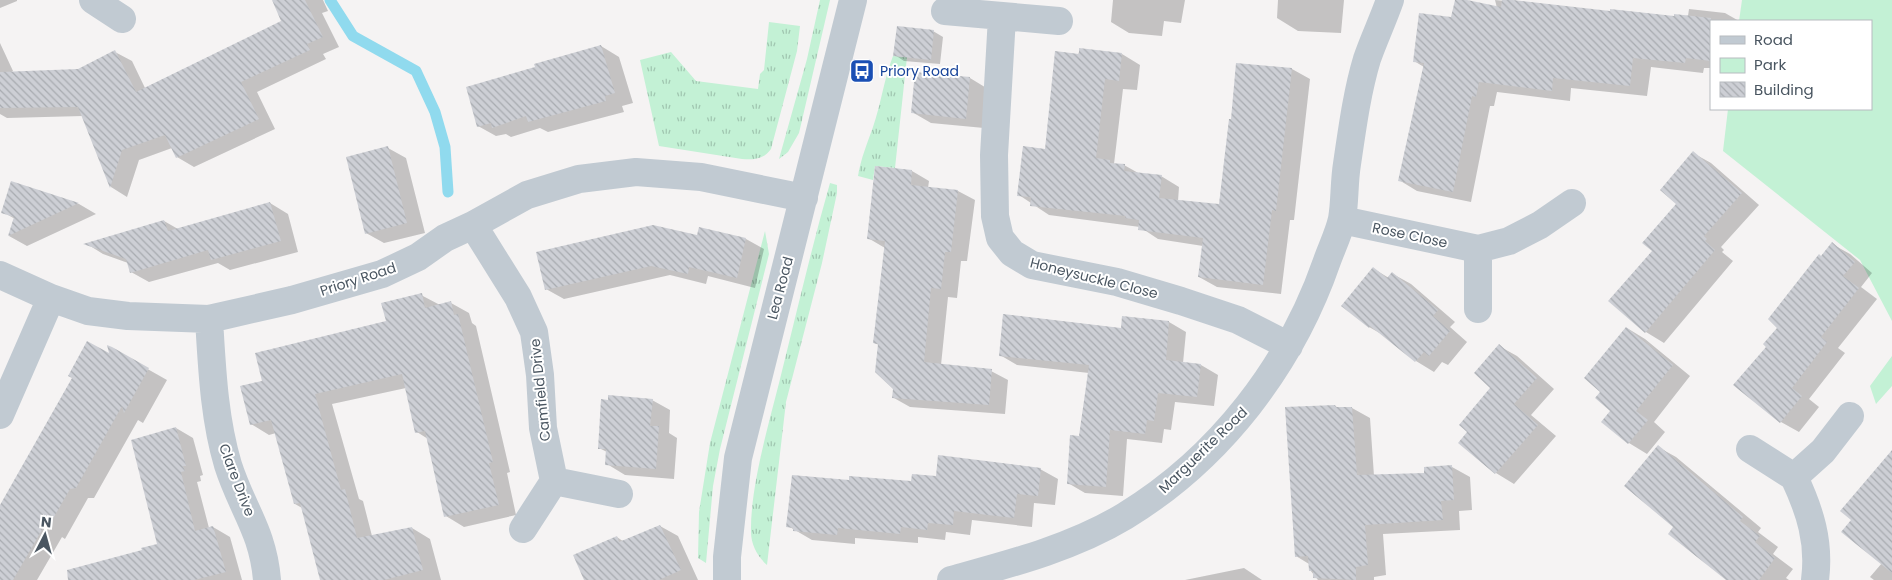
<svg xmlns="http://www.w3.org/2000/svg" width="1892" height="580" font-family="Poppins,sans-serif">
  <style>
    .grass { fill: url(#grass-tufts) }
    .park { fill: #c3f1d5 }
    .shadow { fill: #0003 }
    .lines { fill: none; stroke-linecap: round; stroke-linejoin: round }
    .stream { stroke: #90daee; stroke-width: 11 }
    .building { fill: url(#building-back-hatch) }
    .minor { stroke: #c1cad2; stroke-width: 28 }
    .labels { text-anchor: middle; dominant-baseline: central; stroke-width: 4; stroke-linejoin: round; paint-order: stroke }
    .transit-label { font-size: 14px; fill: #164399; stroke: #fff; text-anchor: start }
    .street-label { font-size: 14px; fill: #4a5661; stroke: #fff }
  </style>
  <defs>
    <pattern id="grass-tufts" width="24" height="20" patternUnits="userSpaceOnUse" patternTransform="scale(1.25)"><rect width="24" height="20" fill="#c3f1d5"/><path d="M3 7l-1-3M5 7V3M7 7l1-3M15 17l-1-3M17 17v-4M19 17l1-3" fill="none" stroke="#a0c6b0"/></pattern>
    <pattern id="building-back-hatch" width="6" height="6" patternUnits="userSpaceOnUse" patternTransform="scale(1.25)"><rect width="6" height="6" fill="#cdcfd5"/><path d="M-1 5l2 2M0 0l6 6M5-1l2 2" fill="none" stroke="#a8abb0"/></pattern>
  </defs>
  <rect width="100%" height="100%" fill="#f5f3f3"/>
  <path class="grass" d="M820,0H830L799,133L788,152L779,159L807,59Z
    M769,22L800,26L797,51L771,149C764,159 754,160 742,159L659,146L640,60L671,52L696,81L758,89L760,74L764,70Z
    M893,56L907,57L895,168L875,166L873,180L858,176C861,158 867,144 873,127C881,104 884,79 893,56Z
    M830,183L837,185V193L822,263L786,402L767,565C758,557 751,545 751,532C750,486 770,420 781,375C797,311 812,246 830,183Z
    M765,231L769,254L720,449L713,486L706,563L698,558L699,512L710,443Z"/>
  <path class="park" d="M1742,0H1892V321L1860,260L1723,151L1728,109H1871V21H1739Z
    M1892,356V386L1876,404L1870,386Z"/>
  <path class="shadow" d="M0,0H17V1L0,8Z
    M273,0H323L328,11L322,13L339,47L323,54L326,59L257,92L275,129L194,167L177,157L172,148L139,160L127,197L111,187L83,116L7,118L0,114V43L13,71L9,73L78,71L115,52L132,61L145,88L283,22Z
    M1113,0H1185L1181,23L1164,21L1162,36L1129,33L1111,22Z
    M1278,0H1344L1341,33L1298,31L1277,18Z
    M1456,0L1497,8L1495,0L1675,18L1688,16L1689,9L1725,13L1739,21H1711V68H1704L1703,73L1651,67L1647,96L1571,88L1570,101L1497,92L1494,106H1490L1471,202L1417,191L1399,180L1424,67L1414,61L1452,19Z
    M933,31L943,37L940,64L904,61L895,55Z
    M601,46L619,57L633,103L622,106L624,112L548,132L540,128L511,137L506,134L496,136L478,126Z
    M1080,49L1122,54L1140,65L1137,90L1123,89L1114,164L1124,165L1140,174L1161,176L1179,187L1178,201L1220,205L1292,69L1310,79L1294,220H1290L1281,294L1217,287L1199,277L1203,246L1158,239L1140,227L1049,215L1019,195L1046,150Z
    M970,78L988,89L984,128L931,123L912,112Z
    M388,148L406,158L425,233L384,243L366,233Z
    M1693,153L1711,163L1759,205L1721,247L1724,250L1722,252L1733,261L1664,343L1646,332L1610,301L1654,251L1678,203Z
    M876,167L912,171L929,181L928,188L958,191L975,200L967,261H961L957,298L948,297L941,365L991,371L1008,380L1005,414L910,407L894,398L895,389L879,345L874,343L885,248L868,238Z
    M12,183L79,204L96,214L27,246L9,236L15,219L3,212Z
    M270,203L288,214L298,252L230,270L218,263L149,282L131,272L128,263L103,254L87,244L164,221L178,229Z
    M700,228L746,239L764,249L755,288L708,276L706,284L670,275L564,299L546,289L698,237Z
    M1832,244L1850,254L1872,273L1861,287L1877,299L1838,348L1845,353L1809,399L1819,407L1799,432L1781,422L1768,347L1822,257Z
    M1374,269L1389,278L1393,274L1411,284L1455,322L1450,327L1467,342L1448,365L1442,362L1434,372L1416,361L1385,336L1369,327Z
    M421,295L440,305L451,303L469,313L472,323L476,326L510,472L507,473L516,515L464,527L446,516L428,439L417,432L406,388L332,404L359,499L363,501L372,536L412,528L430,539L441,580H321L302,508L295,504L276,433L269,435L251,424L264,381L387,322Z
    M1123,318L1169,322L1186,332L1183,363L1201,365L1218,375L1214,406L1175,402L1171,430L1164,429L1162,443L1127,439L1123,496L1085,493L1068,483L1080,437L1089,373L1017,365L1000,355L1122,329Z
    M1627,328L1645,339L1690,376L1654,422L1665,432L1647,454L1629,443L1603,421L1612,411L1602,392Z
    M1499,346L1517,356L1554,389L1531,415L1556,436L1514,484L1496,473L1460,443L1469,432L1492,387Z
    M112,349L167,380L143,423L138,420L94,498H88L65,539L62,537L37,580H2L0,579V508L111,355Z
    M652,400L670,410L669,433L677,438L674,479L625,475L607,464V452L599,448L609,401Z
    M1335,406L1339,408H1352L1370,418L1374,476L1425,474L1452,467L1470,477L1472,510L1459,511L1460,530L1383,534L1386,575L1374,577V580H1318L1310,570L1309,564L1296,556Z
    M176,428L193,438L203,475L200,476L201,481L197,482L209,528L213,527L230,537L242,580H92L159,545Z
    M1658,447L1676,457L1761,528L1758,532L1778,547L1773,554L1793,569L1786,578L1789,580H1728L1675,527Z
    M1040,469L1058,479L1055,505L1034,503L1032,527L972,520L970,535L946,532L945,540L918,537V543L855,538V544L812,540L788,526L850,481L912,482L937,477Z
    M1892,470V580H1874L1870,577L1882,563Z
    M660,526L678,536L698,580H586L617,537L624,542Z
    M1244,568L1262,580H1185Z"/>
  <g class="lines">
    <path class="stream" d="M330,0L353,36L416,71L435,112L445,147L448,192"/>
  </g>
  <path class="building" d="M272,0H305L323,37L307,44L310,50L241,82L259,119L176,158L165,135L122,150L110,188L78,107L0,108V72L78,69L115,50L136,92L281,21Z
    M1455,0H1467L1501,7L1502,0H1513L1610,11V9L1674,16V14L1711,18V61L1686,58L1685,63L1633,58L1630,86L1553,78L1552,91L1479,82L1476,97L1472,96L1453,192L1398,181L1424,63L1413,62L1419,13L1451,17Z
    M897,26L934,30L931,60L893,56Z
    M601,45L615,93L605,96L606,101L528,122L526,116L492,128L491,123L477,127L466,87L535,67L534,64Z
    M1079,48L1122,53L1119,81L1105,79L1096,158L1110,160V163L1125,164L1124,171L1162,175L1159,198L1219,204L1229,119H1231L1236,63L1292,68L1276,211L1272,210L1263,285L1198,277L1203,238L1138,230L1139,220L1125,218L1126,216L1030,206L1031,197L1017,196L1023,146L1045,149L1055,51L1079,54Z
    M915,72L970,77L966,119L911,113Z
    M388,146L407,223L365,234L346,157Z
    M1693,151L1742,193L1704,236L1707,239L1705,241L1715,250L1645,333L1608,301L1652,251L1642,243L1676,204L1660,190Z
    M875,166L912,170L911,185L958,190L951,252H945L941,289L931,288L924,362L992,369L989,405L892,398L893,389L875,372L878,344L873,343L885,241L867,239Z
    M11,181L79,203L8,236L14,217L1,213Z
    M270,202L281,241L211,260L208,250L130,273L126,259L83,244L164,220L168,231Z
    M653,225L697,235L699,227L746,238L737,278L689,267L688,274L651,266L545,290L536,252Z
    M1832,242L1855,262L1843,276L1859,288L1821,337L1827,342L1792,388L1802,396L1780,423L1733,385L1766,347L1763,344L1777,328L1768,319L1819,254L1821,256Z
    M1373,267L1387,278L1392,272L1438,310L1433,316L1450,331L1429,356L1424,352L1415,362L1379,333L1370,326L1369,328L1341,306Z
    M422,293L425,308L451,301L454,315L458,314L493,462L489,463L499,505L444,517L425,431L415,433L402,374L315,394L341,490L345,489L357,538L412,527L423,570L384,580H320L300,503L294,504L271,420L250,425L240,386L262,381L255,353L386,321L381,303Z
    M1003,314L1121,328L1122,316L1169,321L1166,360L1201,364L1197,397L1158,393L1154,421L1147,420L1145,434L1110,430L1106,487L1067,484L1070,435L1079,436L1089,365L999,356Z
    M1626,327L1673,365L1636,411L1648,420L1628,444L1601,422L1610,411L1595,398L1600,392L1584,378Z
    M87,341L109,353L107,345L112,347L149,368L124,413L122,406L76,488L70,489L47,529L43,528L13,580H0V505L72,378L68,376Z
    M1499,344L1537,378L1514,404L1538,425L1495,474L1458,443L1467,432L1459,425L1490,388L1474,373Z
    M608,395L653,399L650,426H659L656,469L605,465L606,449H598L601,399L608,400Z
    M1335,405L1336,407H1352L1357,475L1424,473V467L1452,465L1454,500L1441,501L1443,520L1365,525L1368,565L1356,567V580L1313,578V571H1309L1308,556L1295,557L1285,407Z
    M176,427L186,466H183L185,471L181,472L195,531L213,526L226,572L194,580H68L67,570L142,550L141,548L157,544L131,440Z
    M1658,445L1743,517L1740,521L1760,536L1755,542L1775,558L1759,580H1726L1668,534L1673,527L1624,486Z
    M1892,450V573L1841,532L1851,520L1840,511Z
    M938,455L1041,468L1038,496L1017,494L1014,518L954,511L953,525L928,523L927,530L901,527L900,534L838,528L837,535L793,531V528L786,527L792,475L849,480V476L911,481L912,474L936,476Z
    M660,525L681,570L659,580H584L573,555L617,536L619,542Z"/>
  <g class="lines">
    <path class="minor" d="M93,0L122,19
      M945,11L1059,21
      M1002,17L994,155L995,216L1000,238L1012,253L1032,265L1117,282L1181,301L1238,320L1289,346
      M1342,220L1478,249L1509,241L1540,225L1572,203
      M473,225L518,297L534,332L540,375L543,428L554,481L523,529
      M1478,249V309
      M0,275L51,298
      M209,319C212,368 214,418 228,465C242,509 263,531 267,580
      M0,415L51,298L88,311L128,316L209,319L292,300L382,274L418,257L445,238L473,225L527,195L579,179L636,172L701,177L804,198
      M1750,449L1794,477L1823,451L1850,416
      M1794,477C1810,511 1820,542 1815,580
      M554,481L619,494
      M727,580V557L738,458L853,0
      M951,580C1009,564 1072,548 1125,516C1220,458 1291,365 1327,261C1332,247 1339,233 1342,219C1345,202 1344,182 1347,164C1352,130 1357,92 1367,59C1374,39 1383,20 1390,0"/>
  </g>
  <defs>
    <symbol id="bus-square" viewBox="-11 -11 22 22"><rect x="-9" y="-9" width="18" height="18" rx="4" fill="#1a4fb4" stroke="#fff"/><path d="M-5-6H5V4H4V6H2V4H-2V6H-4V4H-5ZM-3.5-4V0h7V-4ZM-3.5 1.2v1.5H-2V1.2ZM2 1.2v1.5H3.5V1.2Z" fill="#fff"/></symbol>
  </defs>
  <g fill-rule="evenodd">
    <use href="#bus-square" x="848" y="57" width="28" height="28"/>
  </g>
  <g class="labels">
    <g class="transit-label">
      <text x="880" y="71">Priory Road</text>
    </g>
    <g class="street-label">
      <text transform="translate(1410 235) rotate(12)">Rose Close</text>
      <text transform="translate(1094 278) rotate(14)">Honeysuckle Close</text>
      <text transform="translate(358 279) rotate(-18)">Priory Road</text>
      <text transform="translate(780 288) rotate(-75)">Lea Road</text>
      <text transform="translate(540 390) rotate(-96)">Camfield Drive</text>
      <text transform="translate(1203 450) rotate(-44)">Marguerite Road</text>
      <text transform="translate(237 480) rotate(69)">Clare Drive</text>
    </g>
  </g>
  <rect x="1710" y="20" width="162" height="90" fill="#ffffff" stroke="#b7bbc0"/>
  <rect x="1720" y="36" width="25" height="8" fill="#c1cad2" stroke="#b7bbc0"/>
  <text x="1754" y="45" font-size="15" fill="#4a5661">Road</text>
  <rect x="1720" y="58" width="25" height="15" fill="#c3f1d5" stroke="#b7bbc0"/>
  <text x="1754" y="70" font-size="15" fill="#4a5661">Park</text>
  <rect x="1720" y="82" width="25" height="15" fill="url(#building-back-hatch)" stroke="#b7bbc0"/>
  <text x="1754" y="95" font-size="15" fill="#4a5661">Building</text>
  <g transform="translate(45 535) rotate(6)" stroke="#ffffff" stroke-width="4" paint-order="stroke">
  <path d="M0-4L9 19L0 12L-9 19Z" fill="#4a5661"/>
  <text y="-8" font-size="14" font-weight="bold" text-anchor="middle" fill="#4a5661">N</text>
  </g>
</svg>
